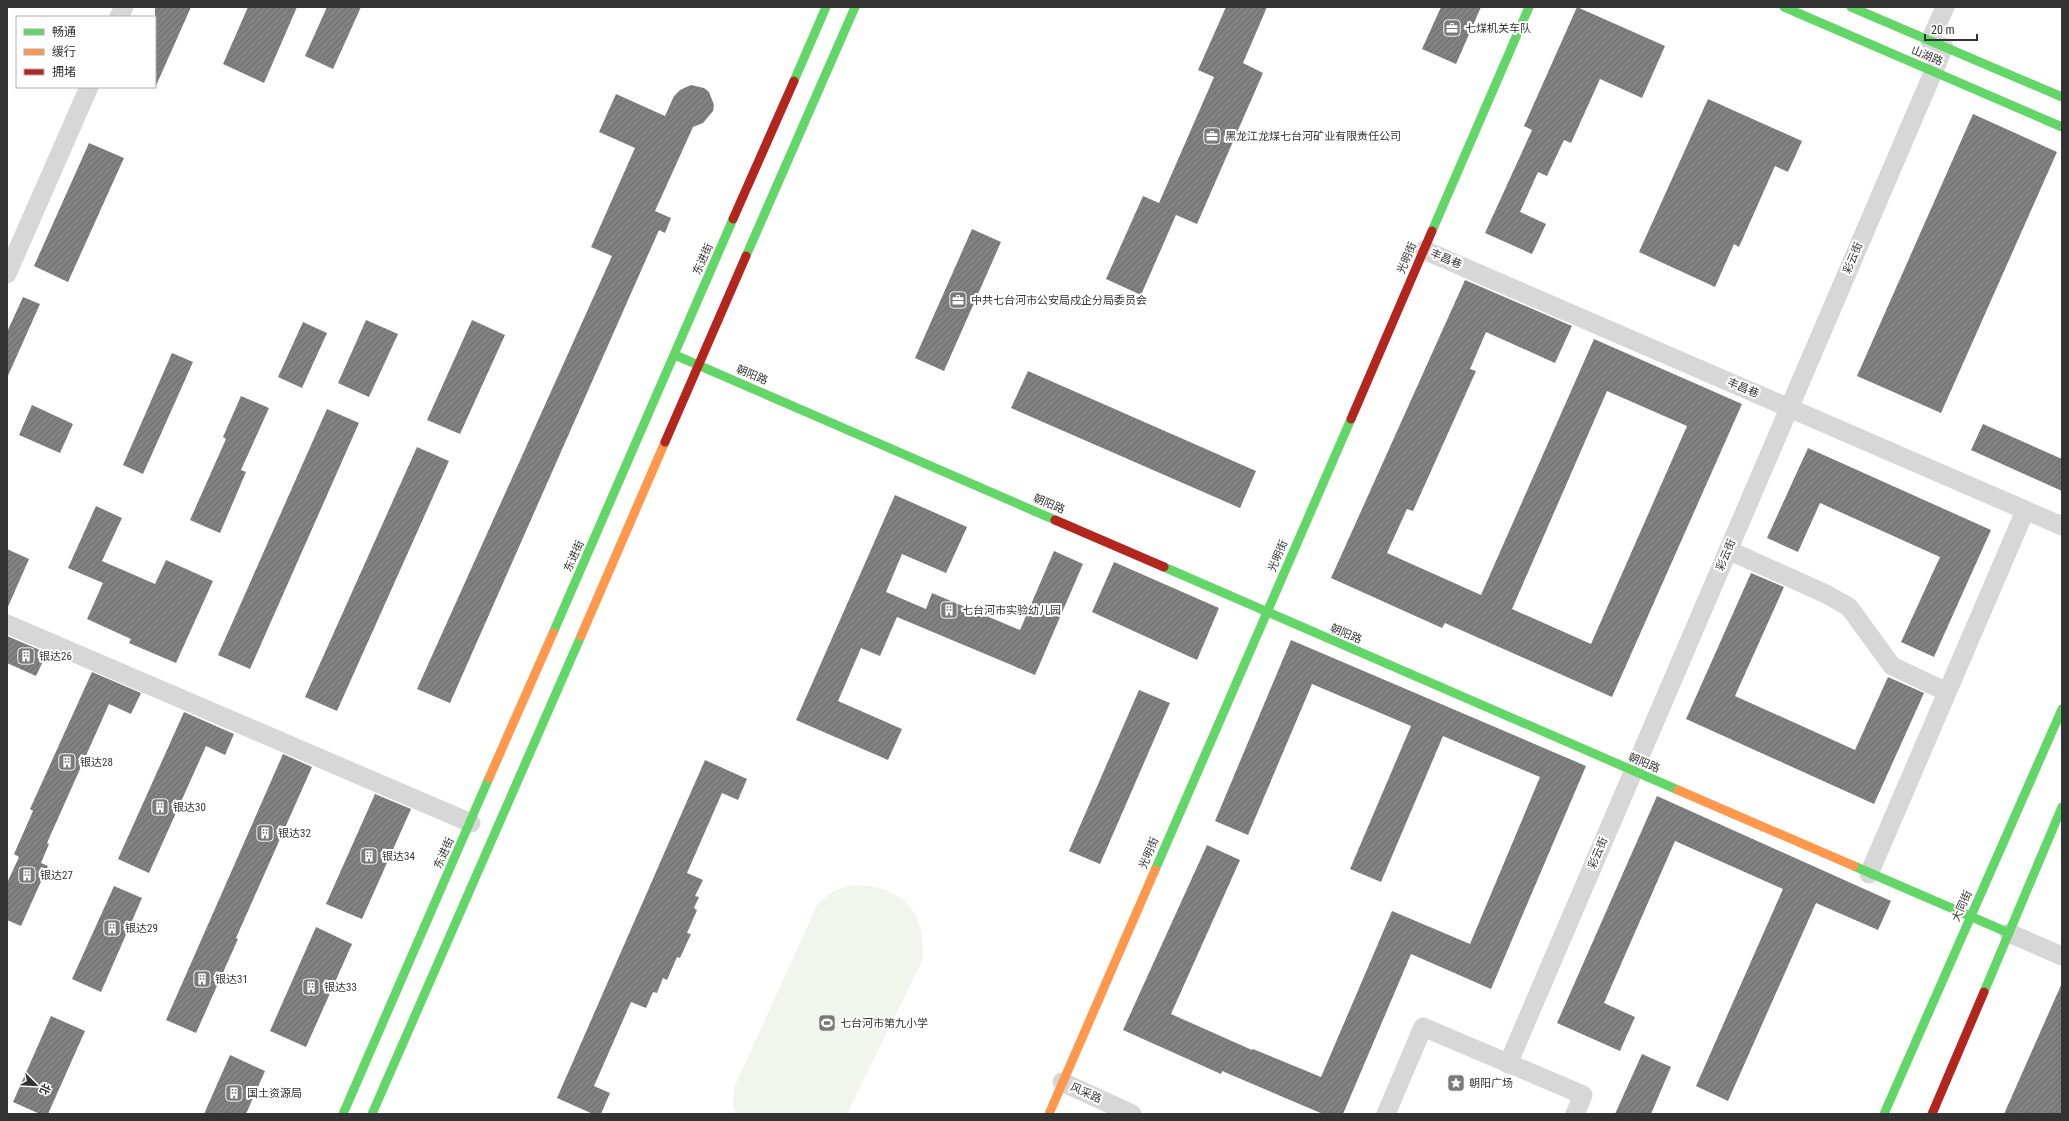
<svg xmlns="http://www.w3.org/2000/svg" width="2069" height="1121" font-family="'Roboto Condensed','Noto Sans SC',sans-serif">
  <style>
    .pitch { fill: #f1f5ed }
    .building { fill: url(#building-hatch); fill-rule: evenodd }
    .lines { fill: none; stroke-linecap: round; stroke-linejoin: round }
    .street { stroke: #d7d7d7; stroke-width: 19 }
    .fast { stroke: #63d668; stroke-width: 9 }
    .slow { stroke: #ff974d; stroke-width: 9 }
    .jam { stroke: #b3261e; stroke-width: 9 }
    .labels { text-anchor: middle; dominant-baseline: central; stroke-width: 4; stroke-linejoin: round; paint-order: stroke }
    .poi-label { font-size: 11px; fill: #333; stroke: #fff; text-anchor: start }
    .street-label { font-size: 11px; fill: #333; stroke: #fff }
  </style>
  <defs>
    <pattern id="building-hatch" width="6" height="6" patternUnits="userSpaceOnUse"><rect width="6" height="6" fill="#818181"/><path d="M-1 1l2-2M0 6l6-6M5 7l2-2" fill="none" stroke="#6a6a6a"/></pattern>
  </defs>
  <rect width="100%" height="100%" fill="#fff"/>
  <path class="pitch" d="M852,885C901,885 925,909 923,959L847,1114H736L733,1106L734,1088L818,903L834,891Z"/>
  <path class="building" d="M155,7H191L155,88Z
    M248,7H297L264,83L223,64Z
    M327,7H361L333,69L305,56Z
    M1226,7H1267L1243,63L1263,73L1197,224L1176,215L1141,295L1106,279L1143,196L1159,203L1214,77L1198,70Z
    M1441,7H1481L1456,64L1422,49Z
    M1577,7L1665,46L1642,98L1600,79L1571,143L1564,140L1547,176L1538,172L1520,212L1546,224L1532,254L1485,233L1532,130L1524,126Z
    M691,85L704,88L709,92L714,105L713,111L703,123L693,127L655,211L671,218L665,233L659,230L450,703L417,689L612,256L591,247L635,148L599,132L616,94L665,116L674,96L680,90Z
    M1708,99L1802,141L1788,172L1775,166L1739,247L1734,244L1715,287L1639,252Z
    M1973,114L2057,152L1941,413L1857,376Z
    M89,143L124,158L68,282L34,266Z
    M972,229L1001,242L944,371L915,358Z
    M1465,280L1572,326L1555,363L1486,332L1470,369L1476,371L1413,511L1407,509L1387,553L1481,595L1594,339L1742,404L1612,697L1445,623L1442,628L1331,578ZM1607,391L1687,426L1591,644L1512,609Z
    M23,297L40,304L7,378V332Z
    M366,320L398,334L369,397L338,383Z
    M472,320L505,335L460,434L427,420Z
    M303,322L327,333L302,388L278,377Z
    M172,353L193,362L143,474L123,465Z
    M1028,371L1256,471L1240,508L1011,408Z
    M241,396L269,408L241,470L246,472L220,533L190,520L226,439L223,437Z
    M32,405L73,424L60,453L19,435Z
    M327,409L359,423L250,669L218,655Z
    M1983,424L2062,459V491L1971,450Z
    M417,447L449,461L337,711L305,697Z
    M1808,448L1991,530L1934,657L1901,642L1940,557L1820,503L1798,552L1767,538Z
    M895,495L967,527L946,573L902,554L886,592L926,609L932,593L1020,630L1054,551L1083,564L1035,675L897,617L880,656L861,648L838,701L902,729L888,760L796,720Z
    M96,506L122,518L102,561L155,584L166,560L213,581L176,663L129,643L131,639L87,619L103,583L68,568Z
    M7,549L29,559L7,609Z
    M1114,562L1219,608L1197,660L1092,612Z
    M1751,573L1784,587L1735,696L1855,750L1888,677L1924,693L1874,804L1686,719Z
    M7,636L47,653L36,676L7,663Z
    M1291,640L1586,766L1491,989L1411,954L1343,1114H1323L1222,1071L1221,1074L1123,1030L1207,845L1240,860L1171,1014L1252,1050L1253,1049L1321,1077L1392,911L1470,944L1540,777L1443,736L1381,882L1350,869L1411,726L1312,684L1248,835L1215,821Z
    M92,672L141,693L131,714L109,704L47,843L49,844L41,863L48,866L21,926L7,920V883L19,857L14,854L33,811L30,809Z
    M1139,690L1170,703L1100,864L1069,851Z
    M184,712L234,734L225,755L206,746L149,873L118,859Z
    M283,754L312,767L236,938L238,939L196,1033L166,1020Z
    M705,760L747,779L738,800L722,793L687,873L703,880L695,896L699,897L694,908L697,910L687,933L691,934L680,958L677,957L667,980L663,978L657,993L653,992L646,1008L631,1002L594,1086L610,1093L601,1114H593L557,1098Z
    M375,794L411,809L362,919L326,904Z
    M1657,796L1891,901L1878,930L1816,903L1728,1101L1696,1086L1783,889L1675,841L1604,1003L1635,1017L1620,1051L1557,1023Z
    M114,886L142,898L101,992L72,979Z
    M316,927L352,944L306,1047L270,1031Z
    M2062,983V1114H2004Z
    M51,1016L85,1031L48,1114H40L13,1102Z
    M1642,1054L1671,1067L1651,1114H1615Z
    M230,1055L265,1071L246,1114H204Z"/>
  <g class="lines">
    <path class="street" d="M119,17L124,7
      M1930,41L1945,7
      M1424,250L2062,526
      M7,274L89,87
      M1728,550L1826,594L1849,607L1892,666L1947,692
      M7,624L471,823
      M1869,874L2025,511
      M2009,933L2062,956
      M1508,1064L1944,47
      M1062,1082L1132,1114
      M1386,1114L1423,1027L1583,1095L1575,1114"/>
    <path class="fast" d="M1784,7L2062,127
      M1851,7L2062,97
      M794,81L826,7
      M1432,231L1529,7
      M746,256L855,7
      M675,355L1055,520
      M1164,567L1678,790
      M553,633L733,219
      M1854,866L2009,933
      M1155,870L1351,419
      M1984,992L2062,807
      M343,1114L489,778
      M372,1114L581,636
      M1884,1114L2062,709"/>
    <path class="slow" d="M581,636L665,442
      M489,778L553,633
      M1678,790L1854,866
      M1049,1114L1155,870"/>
    <path class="jam" d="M733,219L794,81
      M1351,419L1432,231
      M665,442L746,256
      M1055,520L1164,567
      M1932,1114L1984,992"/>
  </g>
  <defs>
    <symbol id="office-square" viewBox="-11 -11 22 22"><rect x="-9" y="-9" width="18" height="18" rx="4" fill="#7a7a7a" stroke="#fff"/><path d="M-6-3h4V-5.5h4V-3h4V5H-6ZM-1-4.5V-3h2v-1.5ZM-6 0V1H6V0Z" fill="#fff"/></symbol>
    <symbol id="building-square" viewBox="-11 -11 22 22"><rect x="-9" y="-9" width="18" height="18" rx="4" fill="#7a7a7a" stroke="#fff"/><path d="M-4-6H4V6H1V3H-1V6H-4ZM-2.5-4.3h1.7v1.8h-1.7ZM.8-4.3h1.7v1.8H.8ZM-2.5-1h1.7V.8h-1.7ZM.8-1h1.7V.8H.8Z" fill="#fff"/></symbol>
    <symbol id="stadium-square" viewBox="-11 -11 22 22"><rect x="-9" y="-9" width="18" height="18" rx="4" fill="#7a7a7a" stroke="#fff"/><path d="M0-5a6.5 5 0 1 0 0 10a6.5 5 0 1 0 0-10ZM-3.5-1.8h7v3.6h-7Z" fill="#fff"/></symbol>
    <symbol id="sight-square" viewBox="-11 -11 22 22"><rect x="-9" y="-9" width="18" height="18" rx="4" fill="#7a7a7a" stroke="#fff"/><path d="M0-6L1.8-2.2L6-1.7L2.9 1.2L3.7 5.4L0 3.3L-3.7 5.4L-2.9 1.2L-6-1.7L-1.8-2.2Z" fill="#fff"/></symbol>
  </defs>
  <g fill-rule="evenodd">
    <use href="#office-square" x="1442" y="18" width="20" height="20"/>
    <use href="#office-square" x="1202" y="126" width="20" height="20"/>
    <use href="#office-square" x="948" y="290" width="20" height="20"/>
    <use href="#building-square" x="939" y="600" width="20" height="20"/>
    <use href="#building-square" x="16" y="646" width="20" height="20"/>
    <use href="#building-square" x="57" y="752" width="20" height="20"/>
    <use href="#building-square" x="150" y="797" width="20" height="20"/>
    <use href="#building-square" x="255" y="823" width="20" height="20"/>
    <use href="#building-square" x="359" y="846" width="20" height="20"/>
    <use href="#building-square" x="17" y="865" width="20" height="20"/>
    <use href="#building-square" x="102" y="918" width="20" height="20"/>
    <use href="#building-square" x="192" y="969" width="20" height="20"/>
    <use href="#building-square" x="301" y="977" width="20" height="20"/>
    <use href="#stadium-square" x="817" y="1013" width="20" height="20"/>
    <use href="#sight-square" x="1446" y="1073" width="20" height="20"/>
    <use href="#building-square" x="224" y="1083" width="20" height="20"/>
  </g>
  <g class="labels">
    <g class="poi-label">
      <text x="1465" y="28">七煤机关车队</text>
      <text x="1225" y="136">黑龙江龙煤七台河矿业有限责任公司</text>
      <text x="971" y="300">中共七台河市公安局戍企分局委员会</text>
      <text x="962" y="610">七台河市实验幼儿园</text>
      <text x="39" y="656">银达26</text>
      <text x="80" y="762">银达28</text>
      <text x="173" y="807">银达30</text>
      <text x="278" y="833">银达32</text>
      <text x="382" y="856">银达34</text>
      <text x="40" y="875">银达27</text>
      <text x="125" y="928">银达29</text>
      <text x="215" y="979">银达31</text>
      <text x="324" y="987">银达33</text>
      <text x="840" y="1023">七台河市第九小学</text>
      <text x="1469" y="1083">朝阳广场</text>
      <text x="247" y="1093">国土资源局</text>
    </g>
    <g class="street-label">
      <text transform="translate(1927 56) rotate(23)">山湖路</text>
      <text transform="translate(1407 258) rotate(-67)">光明街</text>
      <text transform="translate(1853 258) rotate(-67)">彩云街</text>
      <text transform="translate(703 259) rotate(-66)">东进街</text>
      <text transform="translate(1446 259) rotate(23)">丰昌巷</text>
      <text transform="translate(752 375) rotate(23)">朝阳路</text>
      <text transform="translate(1743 388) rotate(23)">丰昌巷</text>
      <text transform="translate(1049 504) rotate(23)">朝阳路</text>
      <text transform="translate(1726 555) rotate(-67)">彩云街</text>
      <text transform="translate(574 556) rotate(-66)">东进街</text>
      <text transform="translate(1278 556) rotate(-67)">光明街</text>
      <text transform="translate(1346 634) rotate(23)">朝阳路</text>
      <text transform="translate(1644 763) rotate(23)">朝阳路</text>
      <text transform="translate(444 853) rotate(-66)">东进街</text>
      <text transform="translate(1149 853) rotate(-67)">光明街</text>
      <text transform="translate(1598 853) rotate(-67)">彩云街</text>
      <text transform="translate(1962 906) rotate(-66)">大同街</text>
      <text transform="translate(1086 1093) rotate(24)">风采路</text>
    </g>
  </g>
  <rect width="2069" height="1121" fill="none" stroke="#333333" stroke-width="16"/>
  <rect x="16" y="16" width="140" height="72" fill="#ffffff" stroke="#adadad"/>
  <rect x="24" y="29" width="20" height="6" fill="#63d668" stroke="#adadad"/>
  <text x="52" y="36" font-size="12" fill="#333333">畅通</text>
  <rect x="24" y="49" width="20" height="6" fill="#ff974d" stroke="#adadad"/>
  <text x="52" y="56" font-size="12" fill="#333333">缓行</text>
  <rect x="24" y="69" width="20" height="6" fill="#b3261e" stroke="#adadad"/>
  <text x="52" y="76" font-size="12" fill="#333333">拥堵</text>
  <g transform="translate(36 1085) rotate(114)" stroke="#ffffff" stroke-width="3" paint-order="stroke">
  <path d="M0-3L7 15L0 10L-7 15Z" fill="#333333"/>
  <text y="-6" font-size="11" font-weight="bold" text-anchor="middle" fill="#333333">北</text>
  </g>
  <path d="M1925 34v6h52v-6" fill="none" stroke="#333333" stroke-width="2"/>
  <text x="1931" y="34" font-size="12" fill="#333333" stroke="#ffffff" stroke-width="3" paint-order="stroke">20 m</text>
</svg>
